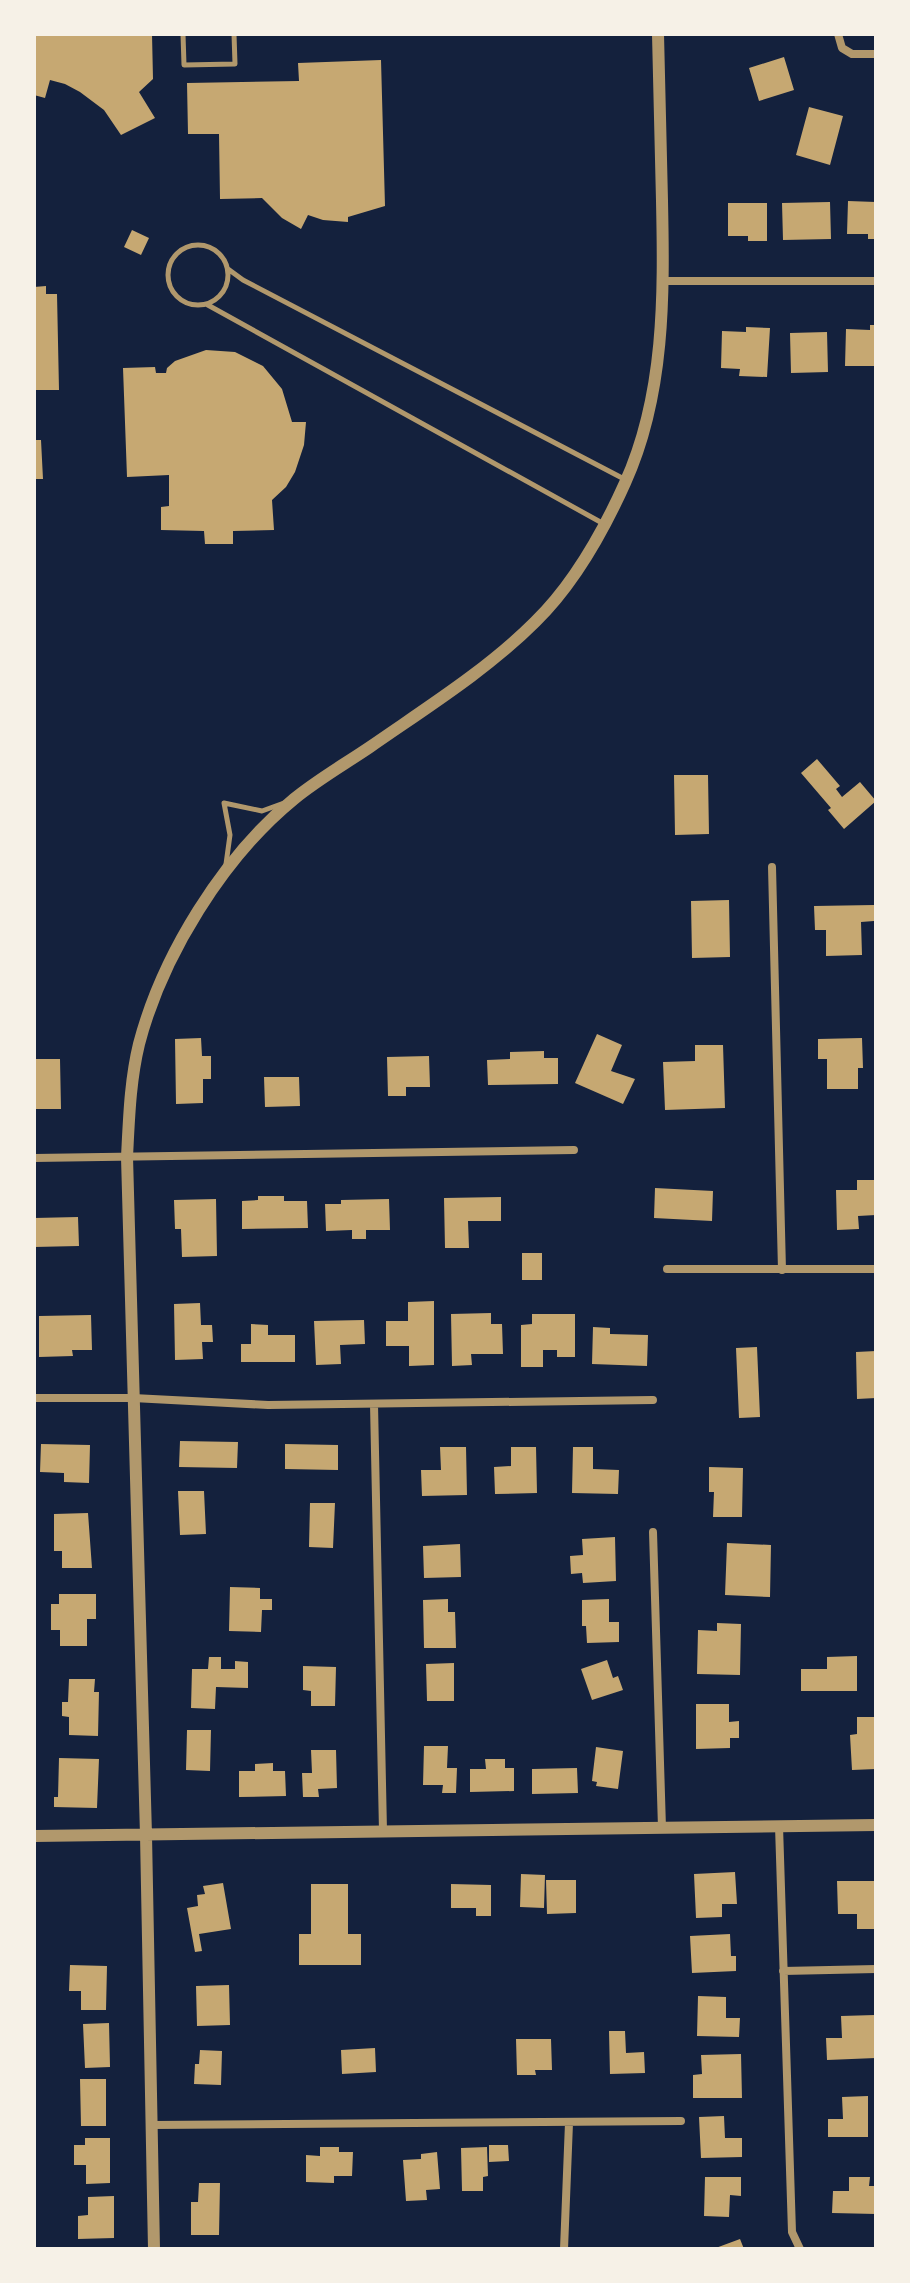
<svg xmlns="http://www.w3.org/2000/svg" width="910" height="2283" font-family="'Fira Sans',sans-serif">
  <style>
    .building { fill: #c6a872 }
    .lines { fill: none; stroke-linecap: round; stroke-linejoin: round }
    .service { stroke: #b1986c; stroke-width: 5 }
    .minor { stroke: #b1986c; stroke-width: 8 }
    .tertiary { stroke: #b1986c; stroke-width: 12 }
  </style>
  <rect width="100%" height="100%" fill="#14213d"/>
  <path class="building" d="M34,34H152L153,79L139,92L155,118L121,135L104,110L80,92L65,84L50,80L45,98L34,95Z
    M784,57L794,90L759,101L749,68Z
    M381,60L385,206L348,217V222L323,220L308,215L301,229L282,218L262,198L220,199L219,134H188L187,83L299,81L298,63Z
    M809,107L843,116L830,165L796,155Z
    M848,201L876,202V239H868V234H847Z
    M830,202L831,239L783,240L782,203Z
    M728,203H767V241H748V236H728Z
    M132,230L149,238L141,255L124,247Z
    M46,286V294H57L59,390H34V287Z
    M870,325H876V366H845L846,329L870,330Z
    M746,327L770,328L767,377L739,376L740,369L721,368L722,331L746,332Z
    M827,332L828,372L791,373L790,333Z
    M206,350L235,352L263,366L282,389L292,422H306L304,445L295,472L286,487L272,500L274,530L233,531V544H205L204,531L161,530V507L169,506V475L127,477L123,368L155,367L156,373H166L167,368L175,361Z
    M34,440H41L43,479H34Z
    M817,759L840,786L836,789L842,797L860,782L876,801L844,829L828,810L831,808L801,773Z
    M674,775H708L709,834L675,835Z
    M729,900L730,957L692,958L691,901Z
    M874,905V921L861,922L862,955L826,956V930H815L814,906Z
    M597,1034L622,1045L611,1071L635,1079L623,1104L575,1083Z
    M201,1038L202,1056H211V1079H203V1103L176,1104L175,1039Z
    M862,1038L863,1068H858V1089H827V1059H818V1039Z
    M695,1045H723L725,1108L665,1110L663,1062L695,1061Z
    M544,1051V1058H558V1084L488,1085L487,1060L510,1059V1052Z
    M429,1056L430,1087H406V1096H388L387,1057Z
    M34,1059H60L61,1109H34Z
    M264,1077H299L300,1106L265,1107Z
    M857,1180H876V1215L858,1216L859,1229L837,1230L836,1190H857Z
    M655,1188L713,1191L712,1221L654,1218Z
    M258,1196H284V1201H307L308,1228L242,1229V1201L258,1200Z
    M501,1197V1221H468L469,1248H445L444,1198Z
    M216,1199L217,1256L182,1257L181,1229H175L174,1200Z
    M389,1199L390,1230H366V1239H352V1230L326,1231L325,1204H341V1200Z
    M78,1217L79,1246L34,1247V1218Z
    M522,1253H542V1280H522Z
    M434,1301V1365L409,1366V1346H386V1321H408V1302Z
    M200,1303L201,1325H212L213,1342H202L203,1359L175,1360L174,1304Z
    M491,1313V1324H502L503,1354H471L472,1365L452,1366L451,1314Z
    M532,1314H575V1357H557V1350H543V1367H521V1325L532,1324Z
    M91,1315L92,1350H72L73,1356L39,1357V1316Z
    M364,1320L365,1344L340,1345L341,1364L316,1365L314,1321Z
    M251,1324L268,1325V1335H295V1362H241V1344H251Z
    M593,1327L610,1328V1334L648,1335L647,1366L592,1364Z
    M757,1347L760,1417L739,1418L736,1348Z
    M876,1351V1398L857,1399L856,1352Z
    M180,1441L238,1442L237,1468L179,1467Z
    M41,1444L90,1445L89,1483L64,1482V1473L40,1472Z
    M285,1444L338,1445V1470L285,1469Z
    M440,1447H466L467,1495L422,1496L421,1470H441Z
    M511,1447H536L537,1493L495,1494L494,1467L511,1466Z
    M573,1447H593V1469L619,1470L618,1494L572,1493Z
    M709,1467L743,1468L742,1517H713L714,1492H709Z
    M178,1491H204L206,1534L180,1535Z
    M310,1503H335L333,1548L309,1547Z
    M88,1513L92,1568H62V1551H54V1514Z
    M615,1537L616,1581L583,1583L582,1573L571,1574L570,1556L583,1555L582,1539Z
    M727,1543L771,1545L770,1597L725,1595Z
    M460,1544L461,1577L424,1578L423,1546Z
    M230,1587L260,1588V1599H272V1610H262L261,1632L229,1631Z
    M59,1594H96V1619H87V1646H60V1630H51V1604H59Z
    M448,1599V1612H455L456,1648H424L423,1600Z
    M609,1599V1622H619V1642L587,1643L586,1626H582V1600Z
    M717,1623L741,1624L740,1675L697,1674L698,1630L717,1631Z
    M857,1656V1691H801V1669H827V1657Z
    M209,1657H221V1669H235V1661L248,1662V1688L216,1687L215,1709L191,1708L192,1669H208Z
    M607,1660L613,1678L618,1676L623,1690L592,1700L581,1669Z
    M454,1663V1701H427L426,1664Z
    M303,1666L336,1667L335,1706H311V1691L303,1690Z
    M69,1679H95L94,1692H99L98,1736L69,1735V1717L62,1716V1702H68Z
    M696,1704H729V1722L739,1721V1738H730V1748L696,1749Z
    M857,1717H876V1769L852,1770L850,1735L857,1734Z
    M187,1730H211L210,1771L186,1770Z
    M424,1746H448L447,1768H457L456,1793H442L443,1785H423Z
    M596,1747L623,1751L618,1789L596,1786L597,1782L592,1781Z
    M311,1750H336L337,1788L318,1789L319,1797H303L302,1773H312Z
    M59,1758L99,1759L97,1808L54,1807V1797H58Z
    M485,1759H505V1768H514V1791L470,1792V1769H486Z
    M273,1763V1771H285L286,1796L239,1797V1771H255V1764Z
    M577,1768L578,1793L532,1794V1769Z
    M735,1872L737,1904H722V1917L696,1918L694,1874Z
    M521,1874L545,1875L544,1908L520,1907Z
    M546,1880H576V1913L547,1914Z
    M837,1881H876V1929H857V1914H838Z
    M223,1883L231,1929L199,1934L202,1951L195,1952L187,1908L198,1906L197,1895L205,1894L203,1886Z
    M311,1884H348V1934H361V1965H299V1934H311Z
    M451,1884L491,1885V1916H476V1908H451Z
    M730,1934L731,1956H736V1971L692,1973L690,1936Z
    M70,1965L107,1966L106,2010H81V1991H69Z
    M229,1985L230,2025L197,2026L196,1986Z
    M698,1996L726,1997V2018H740L739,2037L697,2036Z
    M875,2015L876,2058L827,2060L826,2038H842L841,2016Z
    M109,2023L110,2067L85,2068L83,2024Z
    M609,2031H625L626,2053L644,2052L645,2073L610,2074Z
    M516,2039H551L552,2070H535L536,2075H517Z
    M375,2048L376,2072L342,2074L341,2050Z
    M200,2050L222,2051L221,2085L194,2084L195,2064H199Z
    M741,2054L742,2098H693V2075L702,2074L701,2055Z
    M80,2079H106V2126H81Z
    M868,2096V2137H828V2119H843L842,2097Z
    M724,2116L725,2138H742V2157L701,2158L699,2117Z
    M85,2138H110V2183L86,2184V2165H74V2145H85Z
    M489,2145H508L509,2161L489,2162Z
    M320,2147H339V2152H353L352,2176H334V2183L306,2182V2155L320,2156Z
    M487,2147L488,2176L483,2177V2191H462L461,2148Z
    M437,2152L440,2189L426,2190L427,2200L406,2201L403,2160L421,2159V2154Z
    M705,2177H741V2196L730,2195L729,2217L704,2216Z
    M849,2177H870L869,2186H876V2214L832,2213L833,2191H849Z
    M199,2183H220L219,2235H191V2202H198Z
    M114,2196V2238L78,2239V2216L88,2215V2197Z
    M740,2239L744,2249H713Z"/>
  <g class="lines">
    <path class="service" d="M183,34L184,65L235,64L234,34
      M168 275a30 30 0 1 1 60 0a30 30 0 1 1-60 0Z
      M228,269L243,280L626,480
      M206,304L604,524
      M226,864L230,835L224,803L262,811L284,803"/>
    <path class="minor" d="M838,34L842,48L852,54H876
      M663,281H876
      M772,867L782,1270
      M34,1158L574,1150
      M667,1269H876
      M34,1398H133L268,1405L653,1400
      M374,1404L383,1831
      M653,1532L662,1828
      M779,1826L792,2232L800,2249
      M783,1971L876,1969
      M153,2125L681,2121
      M564,2249L569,2123"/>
    <path class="tertiary" d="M34,1836L876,1825
      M154,2249L146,1835L127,1157C129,1119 130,1081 139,1044C162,956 223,857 294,799C317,780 345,764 370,747C426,708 487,670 535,622C574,584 603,532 625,483C665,395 664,295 662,201C661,145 659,90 658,34"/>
  </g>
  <rect width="910" height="2283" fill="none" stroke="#f6f1e7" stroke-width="72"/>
</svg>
